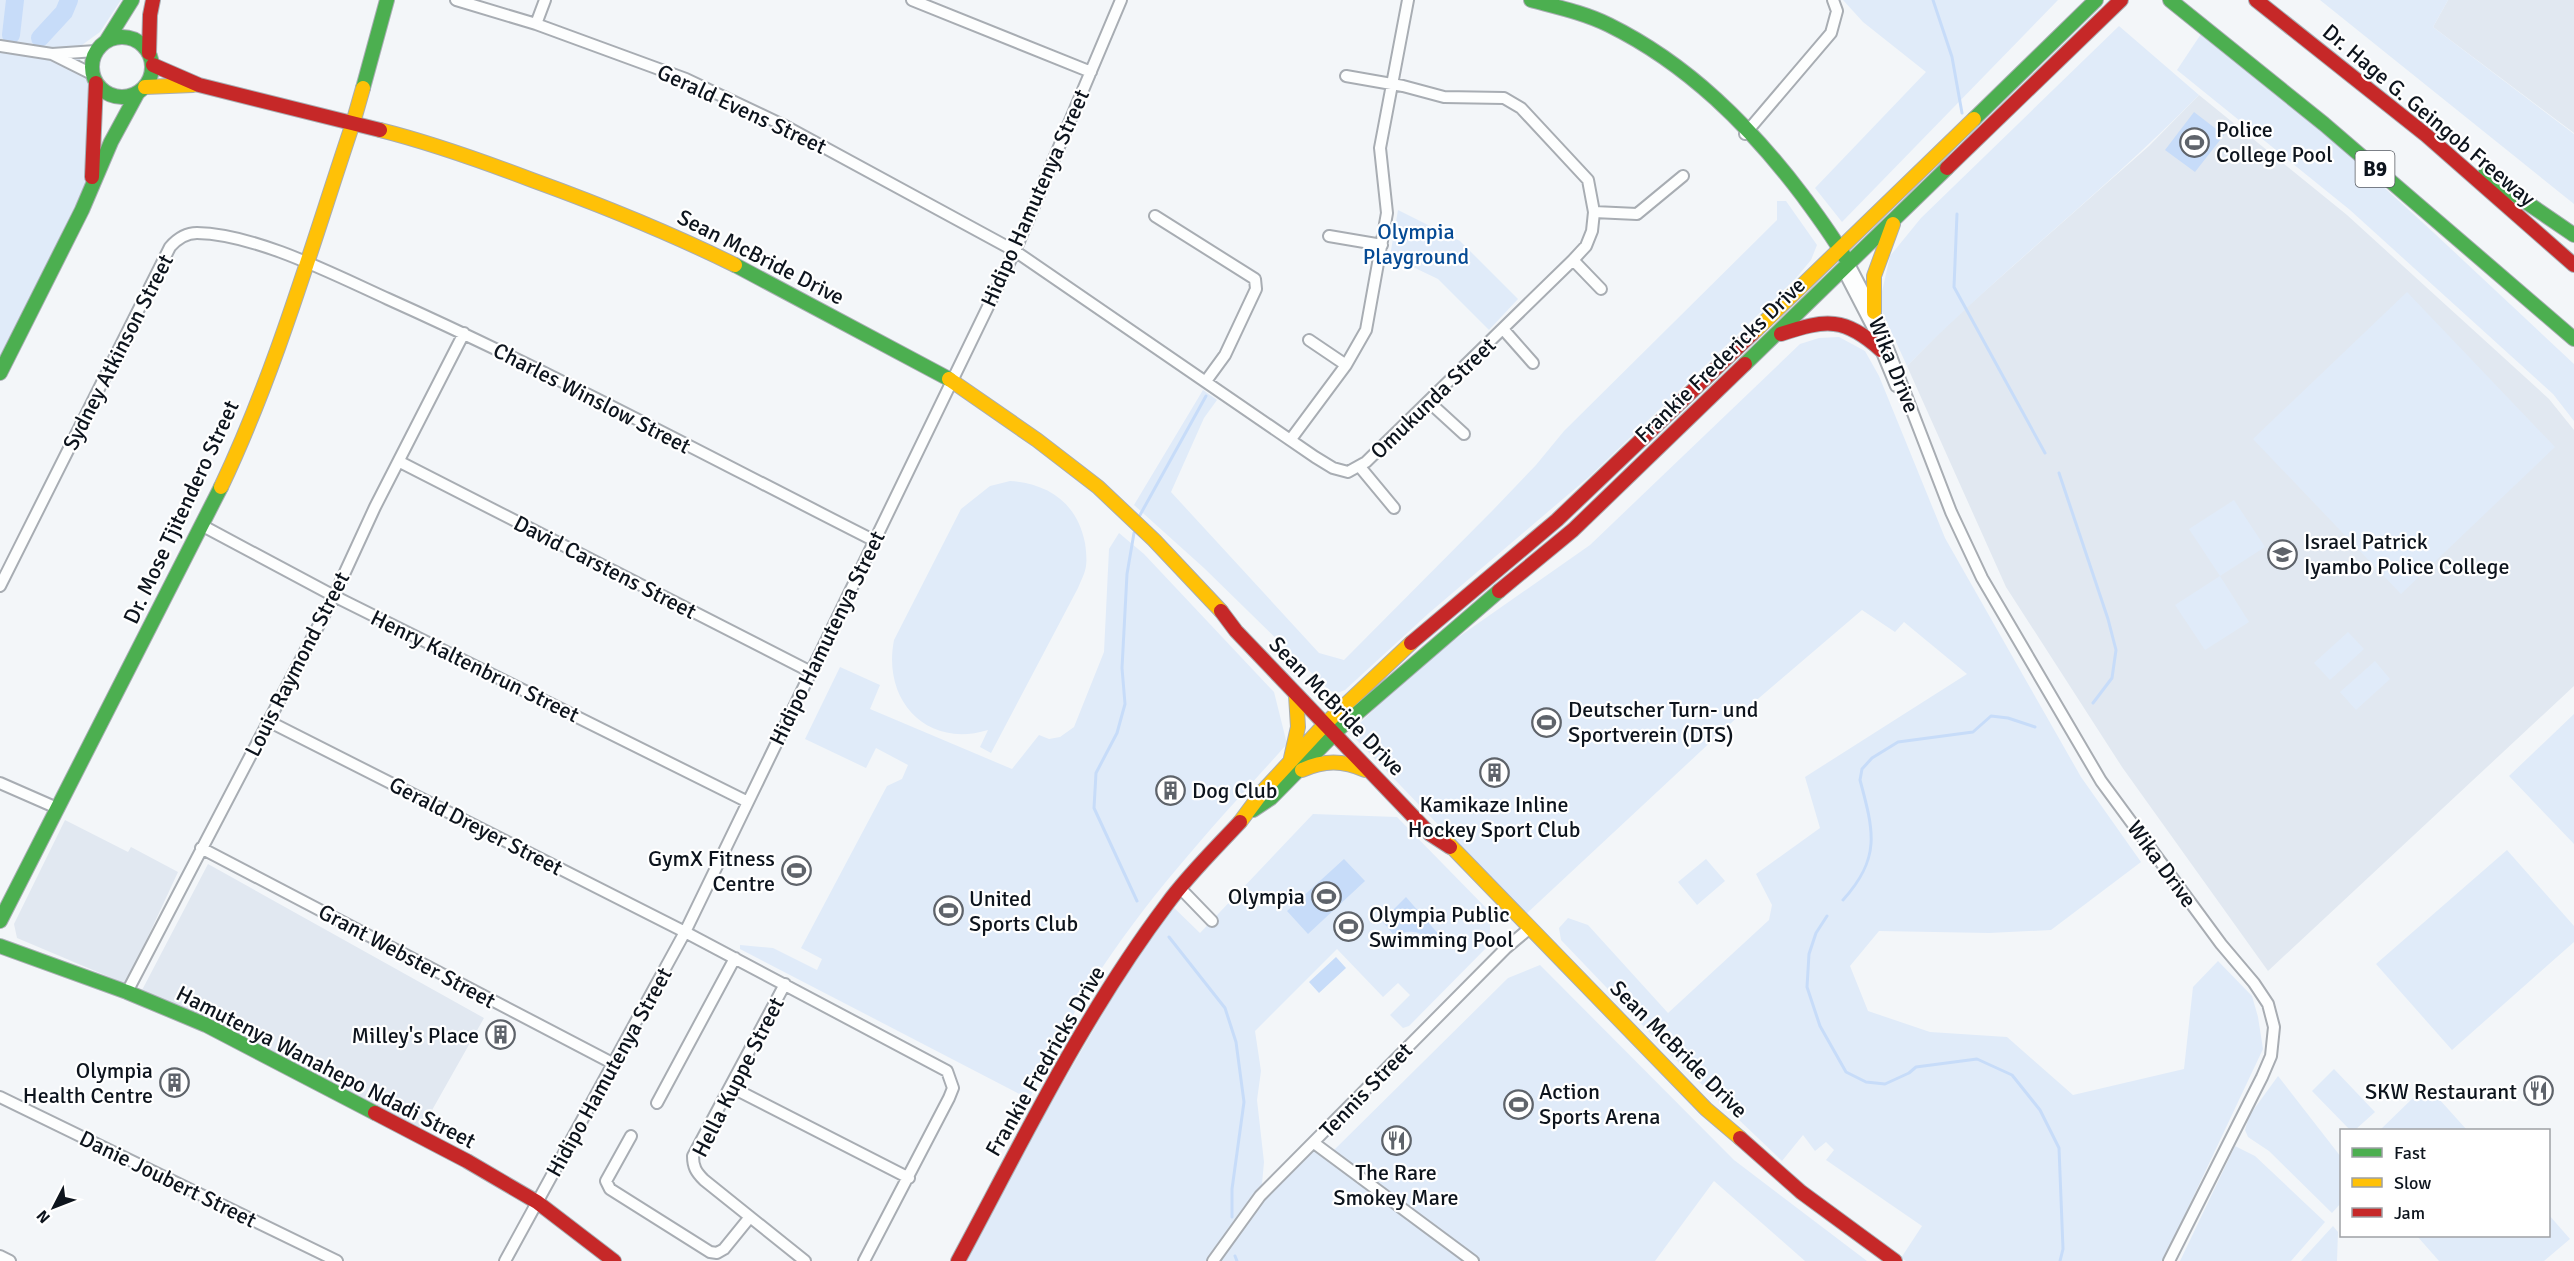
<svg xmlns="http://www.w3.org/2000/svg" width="2574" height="1261" font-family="Signika,sans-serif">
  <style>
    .built { fill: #e1e8f1 }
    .green { fill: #e0ebf9 }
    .water { fill: #c7dcf9 }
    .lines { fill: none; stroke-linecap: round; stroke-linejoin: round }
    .stream { stroke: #c7dcf9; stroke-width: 3 }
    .river { stroke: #c7dcf9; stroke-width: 18 }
    .street-casing { stroke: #a8adb3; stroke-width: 14 }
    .fast-casing { stroke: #a8adb3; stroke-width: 16 }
    .slow-casing { stroke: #a8adb3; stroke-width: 16 }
    .jam-casing { stroke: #a8adb3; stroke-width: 16 }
    .street { stroke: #fdfefe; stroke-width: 10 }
    .fast { stroke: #4caf50; stroke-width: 14 }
    .slow { stroke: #ffc107; stroke-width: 14 }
    .jam { stroke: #c62828; stroke-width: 14 }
    .labels { text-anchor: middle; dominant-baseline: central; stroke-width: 4.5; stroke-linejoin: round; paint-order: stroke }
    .shield { fill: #fff; stroke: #565a61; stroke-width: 1.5 }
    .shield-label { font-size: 21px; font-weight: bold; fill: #0d141d }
    .street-label { font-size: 22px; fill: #0d141d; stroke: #fff }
    .poi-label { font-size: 22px; fill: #0d141d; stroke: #fff; text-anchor: start }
    .park-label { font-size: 22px; fill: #054a94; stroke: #fff }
  </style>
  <rect width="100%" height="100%" fill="#f3f6f9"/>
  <path class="built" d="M2448,0H2574V133L2433,27Z
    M2199,95L2347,215L2549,399L2574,430V686L2268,971L2122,767L2006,587L1907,366L1952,320L2149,146Z
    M65,820L128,852L131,847L178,872L126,984L17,938L14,924Z
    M208,864L484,1018L431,1112L415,1132L140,994Z"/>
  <path class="green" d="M0,0H121L100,32L82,45L78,73L92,74V186L0,373Z
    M1843,0H2058L1842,222L1815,188L1926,72L1863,22Z
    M2320,0H2448L2433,27L2574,134V204Z
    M2119,26L2199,95C2106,190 2000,271 1907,366L1879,305L1890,256L1921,218Z
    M2201,34L2276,89L2433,232L2574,364V421L2553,394L2350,210L2177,70Z
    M1777,201H1786L1817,245L1811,260L1796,278L1590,476L1429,613L1345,690L1337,693L1330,691L1204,568L1134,505L1203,390L1217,400L1204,418L1171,492L1319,653L1344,660L1493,510L1536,465L1564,431L1777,220Z
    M1398,210L1460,241L1518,299L1489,330L1438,279L1390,256Z
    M2407,292L2555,447L2401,594L2253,439Z
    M1839,337L1865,351L1879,376L1945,538L2081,777L2141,862L2051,930L1989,933L1879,931L1850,966L1868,1011L1930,1032L2007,1037L2073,1095L2184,1069L2193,987L2218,961L2252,996L2258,1017L2263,1049L2163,1261H1906L1901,1258L1922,1226L1826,1160L1834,1150L1826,1142L1815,1151L1803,1135L1782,1161L1674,1058L1561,940L1559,928L1568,918L1588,925L1668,1013L1769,920L1772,905L1756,874L1820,828L1805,777L1967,674L1904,622L1895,632L1862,610L1745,710L1525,915L1350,733L1420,664L1590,545L1800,344L1819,338Z
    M1010,481C1049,484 1077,503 1085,543C1086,550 1087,559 1086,566C1085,573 1081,581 1078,588L991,753L980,747L988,730C926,749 882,700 894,640L961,509L990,486Z
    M2234,500L2265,547L2220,576L2249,622L2205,650L2175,605L2220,576L2189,529Z
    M1119,533L1144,554L1274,692L1287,744C1219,820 1148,895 1093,982C1069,1019 1050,1060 1029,1099L740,949V945L773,948L817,970L822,959L801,948L887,786L902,779L908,765L876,748L866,768L805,739L840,667L880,685L870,709L1012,769L1039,735L1049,739L1060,737L1074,727L1104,652L1109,549Z
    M2348,632L2364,649L2330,680L2314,663Z
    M2375,661L2390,679L2356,710L2340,692Z
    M2574,714V844L2509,776Z
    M1313,814L1397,817L1490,912V944L1409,1026L1403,1028L1390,1015L1410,995L1398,983L1383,997L1337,949L1255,1031L1261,1071L1257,1100L1264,1162L1261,1195L1314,1143L1473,1261H959L1168,902L1200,933Z
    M2507,850L2574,926V942L2452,1050L2376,964Z
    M1706,859L1725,881L1697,905L1678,882Z
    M1540,965L1734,1160L1867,1261H1805L1714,1181L1655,1261H1479L1334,1150L1508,978Z
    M2334,1069L2375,1112L2355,1130H2350L2312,1091Z
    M2278,1076L2341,1157V1203L2332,1213L2269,1151L2248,1137L2245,1130L2249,1116Z
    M2416,1095L2439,1099L2467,1130H2380Z
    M2235,1146L2255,1156L2325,1222L2291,1261H2180Z
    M2549,1215L2570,1239L2544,1261H2439L2417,1236H2548Z
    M2333,1226L2338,1232L2337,1261H2301Z"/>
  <path class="water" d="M2194,112L2224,135L2195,172L2165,150Z
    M1344,859L1365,881L1308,934L1287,911Z
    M1406,897L1441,937L1433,943C1417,929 1414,931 1393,934L1382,921Z
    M1336,957L1346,968L1319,993L1309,982Z"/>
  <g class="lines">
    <path class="stream" d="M1933,0L1952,57L1962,113
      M1957,214L1954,287L2045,453
      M2059,473L2108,619L2116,650L2112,678L2093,703
      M1140,515L1206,396
      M1134,533L1127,574L1122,668L1125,704L1117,733L1096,773L1094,808L1137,901
      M1843,900C1881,858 1874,832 1860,780L1862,769L1872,758L1898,742L1973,732L1991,716L2008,718L2035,727
      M1827,916L1816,933L1809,954L1807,987L1820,1026L1846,1072L1866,1082L1885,1084L1909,1073L1916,1067L1977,1059L2012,1075L2040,1110L2059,1148L2063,1249L2060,1261
      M1169,937L1225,1008L1236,1042L1244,1102L1232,1189V1217
      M1235,1256L1237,1261"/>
    <path class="river" d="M11,35L15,0
      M40,38L64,12L69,0"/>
    <defs>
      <path id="street" d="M456,0L536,24L686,79L783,125L1015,251L1315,457L1333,468L1348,472L1366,462L1573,260L1586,246L1592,231L1594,212L1588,180L1521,108L1504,98L1444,97L1403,86L1346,76
        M912,0L1091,72
        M536,24L545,0
        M0,46L52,54L96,51
        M52,54L92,74
        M1745,134L1831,33L1837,11L1833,0
        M1594,212L1637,214L1683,176
        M1155,216L1255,279L1256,289L1225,355L1206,381
        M1329,236L1382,245
        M1573,260L1601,289
        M1849,264L1874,312L1951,512L1982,578L2101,781L2221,944L2254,983L2268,1004L2274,1027L2271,1056L2262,1077L2169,1261
        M1843,270L1874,330
        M1503,329L1533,363
        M1309,340L1346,365
        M1879,345L1896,386
        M1429,402L1464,434
        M1291,439L1346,365L1366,330L1387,213L1380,148L1408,0
        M400,462L811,672
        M1360,467L1394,508
        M203,526L334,596L748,802
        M0,586L170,247C177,239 185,233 197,233C256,234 335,275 388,299C553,373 713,459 875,541
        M268,721L685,932L947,1071L953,1088L949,1098L864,1261
        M0,783L57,808
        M201,848L614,1064
        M1180,888L1212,921
        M785,984L693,1156C693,1167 696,1172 704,1180L805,1261
        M127,992L334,596L375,507L464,333
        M731,1087L909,1178
        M0,1097L337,1261
        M657,1103L735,958
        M631,1136L606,1181L610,1189L710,1252L717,1253L724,1249L750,1217
        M1314,1143L1473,1261
        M0,1256L10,1261
        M505,1261L685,932L1015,251L1121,0
        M1213,1261L1260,1196L1506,948L1530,928"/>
      <path id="fast" d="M1531,0C1557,7 1585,13 1609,25C1688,64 1750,126 1803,196C1817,215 1832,235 1844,256
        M2170,0L2324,124L2574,339
        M92 67a30 30 0 1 1 60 0a30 30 0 1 1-60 0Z
        M107,40L132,0
        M363,88L387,0
        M1974,119L2096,0
        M2485,174L2574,235
        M735,265L949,379
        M1745,364L1947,168
        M0,373L82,210L111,142L137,94
        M1253,810L1271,798L1340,728L1499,591
        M0,921L221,487
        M0,946L127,992L206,1025L375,1113"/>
      <path id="slow" d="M145,87L193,85
        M380,130C432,143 482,161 532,180C601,205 668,232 735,265
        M1874,312V276L1893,224
        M1752,334L1974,119
        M949,379L1037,440L1098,487L1154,540L1221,611
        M221,487C276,371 312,245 353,123L363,88
        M1291,758L1298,727L1296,695
        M1302,770C1324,760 1343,760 1365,770
        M1240,822L1263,791L1325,724L1411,643
        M1445,840L1706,1109L1740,1138"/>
      <path id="jam" d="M2256,0L2426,135L2574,265
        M149,53L150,15L153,0
        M153,65L199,85L380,130
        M1947,168L2121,0
        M92,177L96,83
        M1781,334C1826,319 1845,317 1881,350
        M1499,591L1573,530L1745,364
        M1221,611L1236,631L1430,834L1450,847
        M1411,643L1557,520L1752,334
        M375,1113L467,1161L537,1202L614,1261
        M1740,1138L1801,1192L1895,1261
        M958,1261C1023,1140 1084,1014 1167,904C1188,875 1215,849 1240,822"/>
    </defs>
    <use href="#street" class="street-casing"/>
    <use href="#fast" class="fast-casing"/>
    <use href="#slow" class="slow-casing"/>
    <use href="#jam" class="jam-casing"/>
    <use href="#street" class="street"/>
    <use href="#fast" class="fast"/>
    <use href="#slow" class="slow"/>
    <use href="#jam" class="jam"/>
  </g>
  <defs>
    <symbol id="stadium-ring" viewBox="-11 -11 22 22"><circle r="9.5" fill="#fff" stroke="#5e636a" stroke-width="1.5"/><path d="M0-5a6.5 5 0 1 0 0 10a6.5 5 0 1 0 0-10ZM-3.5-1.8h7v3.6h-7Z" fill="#5e636a"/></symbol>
    <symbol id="university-ring" viewBox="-11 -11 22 22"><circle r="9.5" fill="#fff" stroke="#5e636a" stroke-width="1.5"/><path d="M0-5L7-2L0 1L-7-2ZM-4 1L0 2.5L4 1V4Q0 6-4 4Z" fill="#5e636a"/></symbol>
    <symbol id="building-ring" viewBox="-11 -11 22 22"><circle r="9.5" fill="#fff" stroke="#5e636a" stroke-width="1.5"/><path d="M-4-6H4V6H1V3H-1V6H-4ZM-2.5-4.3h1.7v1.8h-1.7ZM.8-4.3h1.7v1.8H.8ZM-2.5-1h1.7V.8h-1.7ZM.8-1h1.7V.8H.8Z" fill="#5e636a"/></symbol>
    <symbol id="restaurant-ring" viewBox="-11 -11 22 22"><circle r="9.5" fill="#fff" stroke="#5e636a" stroke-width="1.5"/><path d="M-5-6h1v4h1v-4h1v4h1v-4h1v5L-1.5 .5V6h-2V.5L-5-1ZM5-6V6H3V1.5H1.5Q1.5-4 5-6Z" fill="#5e636a"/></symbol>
  </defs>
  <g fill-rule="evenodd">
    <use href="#stadium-ring" x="2178" y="126" width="33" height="33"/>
    <use href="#university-ring" x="2266" y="538" width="33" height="33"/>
    <use href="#stadium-ring" x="1530" y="706" width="33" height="33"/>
    <use href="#building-ring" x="1478" y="756" width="33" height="33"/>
    <use href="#building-ring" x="1154" y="774" width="33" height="33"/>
    <use href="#stadium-ring" x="780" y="854" width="33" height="33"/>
    <use href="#stadium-ring" x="1310" y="880" width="33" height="33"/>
    <use href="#stadium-ring" x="932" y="894" width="33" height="33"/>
    <use href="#stadium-ring" x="1332" y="910" width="33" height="33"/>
    <use href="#building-ring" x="484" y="1018" width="33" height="33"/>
    <use href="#building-ring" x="158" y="1066" width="33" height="33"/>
    <use href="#restaurant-ring" x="2522" y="1074" width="33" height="33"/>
    <use href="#stadium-ring" x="1502" y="1088" width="33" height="33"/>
    <use href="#restaurant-ring" x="1380" y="1124" width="33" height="33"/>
  </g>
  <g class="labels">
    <rect class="shield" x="2355.5" y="151" width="39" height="36" rx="4.5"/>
    <g class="shield-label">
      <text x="2375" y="169">B9</text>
    </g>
    <g class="street-label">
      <text transform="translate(742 109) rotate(25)">Gerald Evens Street</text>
      <text transform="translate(2429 115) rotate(40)">Dr. Hage G. Geingob Freeway</text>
      <text transform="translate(1035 198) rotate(-66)">Hidipo Hamutenya Street</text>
      <text transform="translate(761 257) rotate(27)">Sean McBride Drive</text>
      <text transform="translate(118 352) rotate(-63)">Sydney Atkinson Street</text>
      <text transform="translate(1720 360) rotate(-44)">Frankie Fredericks Drive</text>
      <text transform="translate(1894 365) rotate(68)">Wika Drive</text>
      <text transform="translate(592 398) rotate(27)">Charles Winslow Street</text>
      <text transform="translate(1433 398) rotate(-44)">Omukunda Street</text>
      <text transform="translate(181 512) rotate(-65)">Dr. Mose Tjitendero Street</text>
      <text transform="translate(605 567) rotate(27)">David Carstens Street</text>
      <text transform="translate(827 638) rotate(-64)">Hidipo Hamutenya Street</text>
      <text transform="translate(297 664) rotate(-63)">Louis Raymond Street</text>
      <text transform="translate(475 666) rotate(26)">Henry Kaltenbrun Street</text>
      <text transform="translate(1337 706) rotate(46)">Sean McBride Drive</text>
      <text transform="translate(476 826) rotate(27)">Gerald Dreyer Street</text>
      <text transform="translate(2162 864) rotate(54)">Wika Drive</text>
      <text transform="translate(407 956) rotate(28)">Grant Webster Street</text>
      <text transform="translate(1679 1049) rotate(45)">Sean McBride Drive</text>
      <text transform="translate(1045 1061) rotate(-60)">Frankie Fredricks Drive</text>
      <text transform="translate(326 1067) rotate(27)">Hamutenya Wanahepo Ndadi Street</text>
      <text transform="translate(609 1072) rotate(-61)">Hidipo Hamutenya Street</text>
      <text transform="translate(738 1077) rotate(-63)">Hella Kuppe Street</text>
      <text transform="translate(1366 1090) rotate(-46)">Tennis Street</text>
      <text transform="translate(168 1179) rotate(26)">Danie Joubert Street</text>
    </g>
    <g class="poi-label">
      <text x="2216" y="129">Police<tspan x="2216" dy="25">College Pool</tspan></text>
      <text x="2304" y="541">Israel Patrick<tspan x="2304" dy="25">Iyambo Police College</tspan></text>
      <text x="1568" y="709">Deutscher Turn- und<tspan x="1568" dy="25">Sportverein (DTS)</tspan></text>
      <text x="1192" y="790">Dog Club</text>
      <text x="1494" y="804" text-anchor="middle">Kamikaze Inline<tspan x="1494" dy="25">Hockey Sport Club</tspan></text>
      <text x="775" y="858" text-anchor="end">GymX Fitness<tspan x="775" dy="25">Centre</tspan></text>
      <text x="1305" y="896" text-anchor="end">Olympia</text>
      <text x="969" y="898">United<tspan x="969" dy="25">Sports Club</tspan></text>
      <text x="1369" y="914">Olympia Public<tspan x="1369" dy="25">Swimming Pool</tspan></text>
      <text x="479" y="1035" text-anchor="end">Milley's Place</text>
      <text x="153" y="1070" text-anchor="end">Olympia<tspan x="153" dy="25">Health Centre</tspan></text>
      <text x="1539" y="1091">Action<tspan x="1539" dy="25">Sports Arena</tspan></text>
      <text x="2517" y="1091" text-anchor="end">SKW Restaurant</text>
      <text x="1396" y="1172" text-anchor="middle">The Rare<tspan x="1396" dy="25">Smokey Mare</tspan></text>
    </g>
    <g class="park-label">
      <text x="1416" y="231">Olympia<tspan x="1416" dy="25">Playground</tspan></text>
    </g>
  </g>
  <rect x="2340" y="1129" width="210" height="108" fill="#ffffff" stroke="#9ea1a5" stroke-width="1.5"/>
  <rect x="2352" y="1148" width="30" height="9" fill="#4caf50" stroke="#9ea1a5" stroke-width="1.5"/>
  <text x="2394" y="1159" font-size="18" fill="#0d141d">Fast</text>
  <rect x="2352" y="1178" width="30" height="9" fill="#ffc107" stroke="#9ea1a5" stroke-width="1.5"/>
  <text x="2394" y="1189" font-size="18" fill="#0d141d">Slow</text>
  <rect x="2352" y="1208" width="30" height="9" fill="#c62828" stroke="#9ea1a5" stroke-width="1.5"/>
  <text x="2394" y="1219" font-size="18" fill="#0d141d">Jam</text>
  <g transform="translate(54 1207) rotate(228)" stroke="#ffffff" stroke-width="4.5" paint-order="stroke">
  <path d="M0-4.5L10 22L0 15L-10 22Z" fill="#0d141d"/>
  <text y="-9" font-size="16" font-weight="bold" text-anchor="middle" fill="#0d141d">N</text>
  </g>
</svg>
